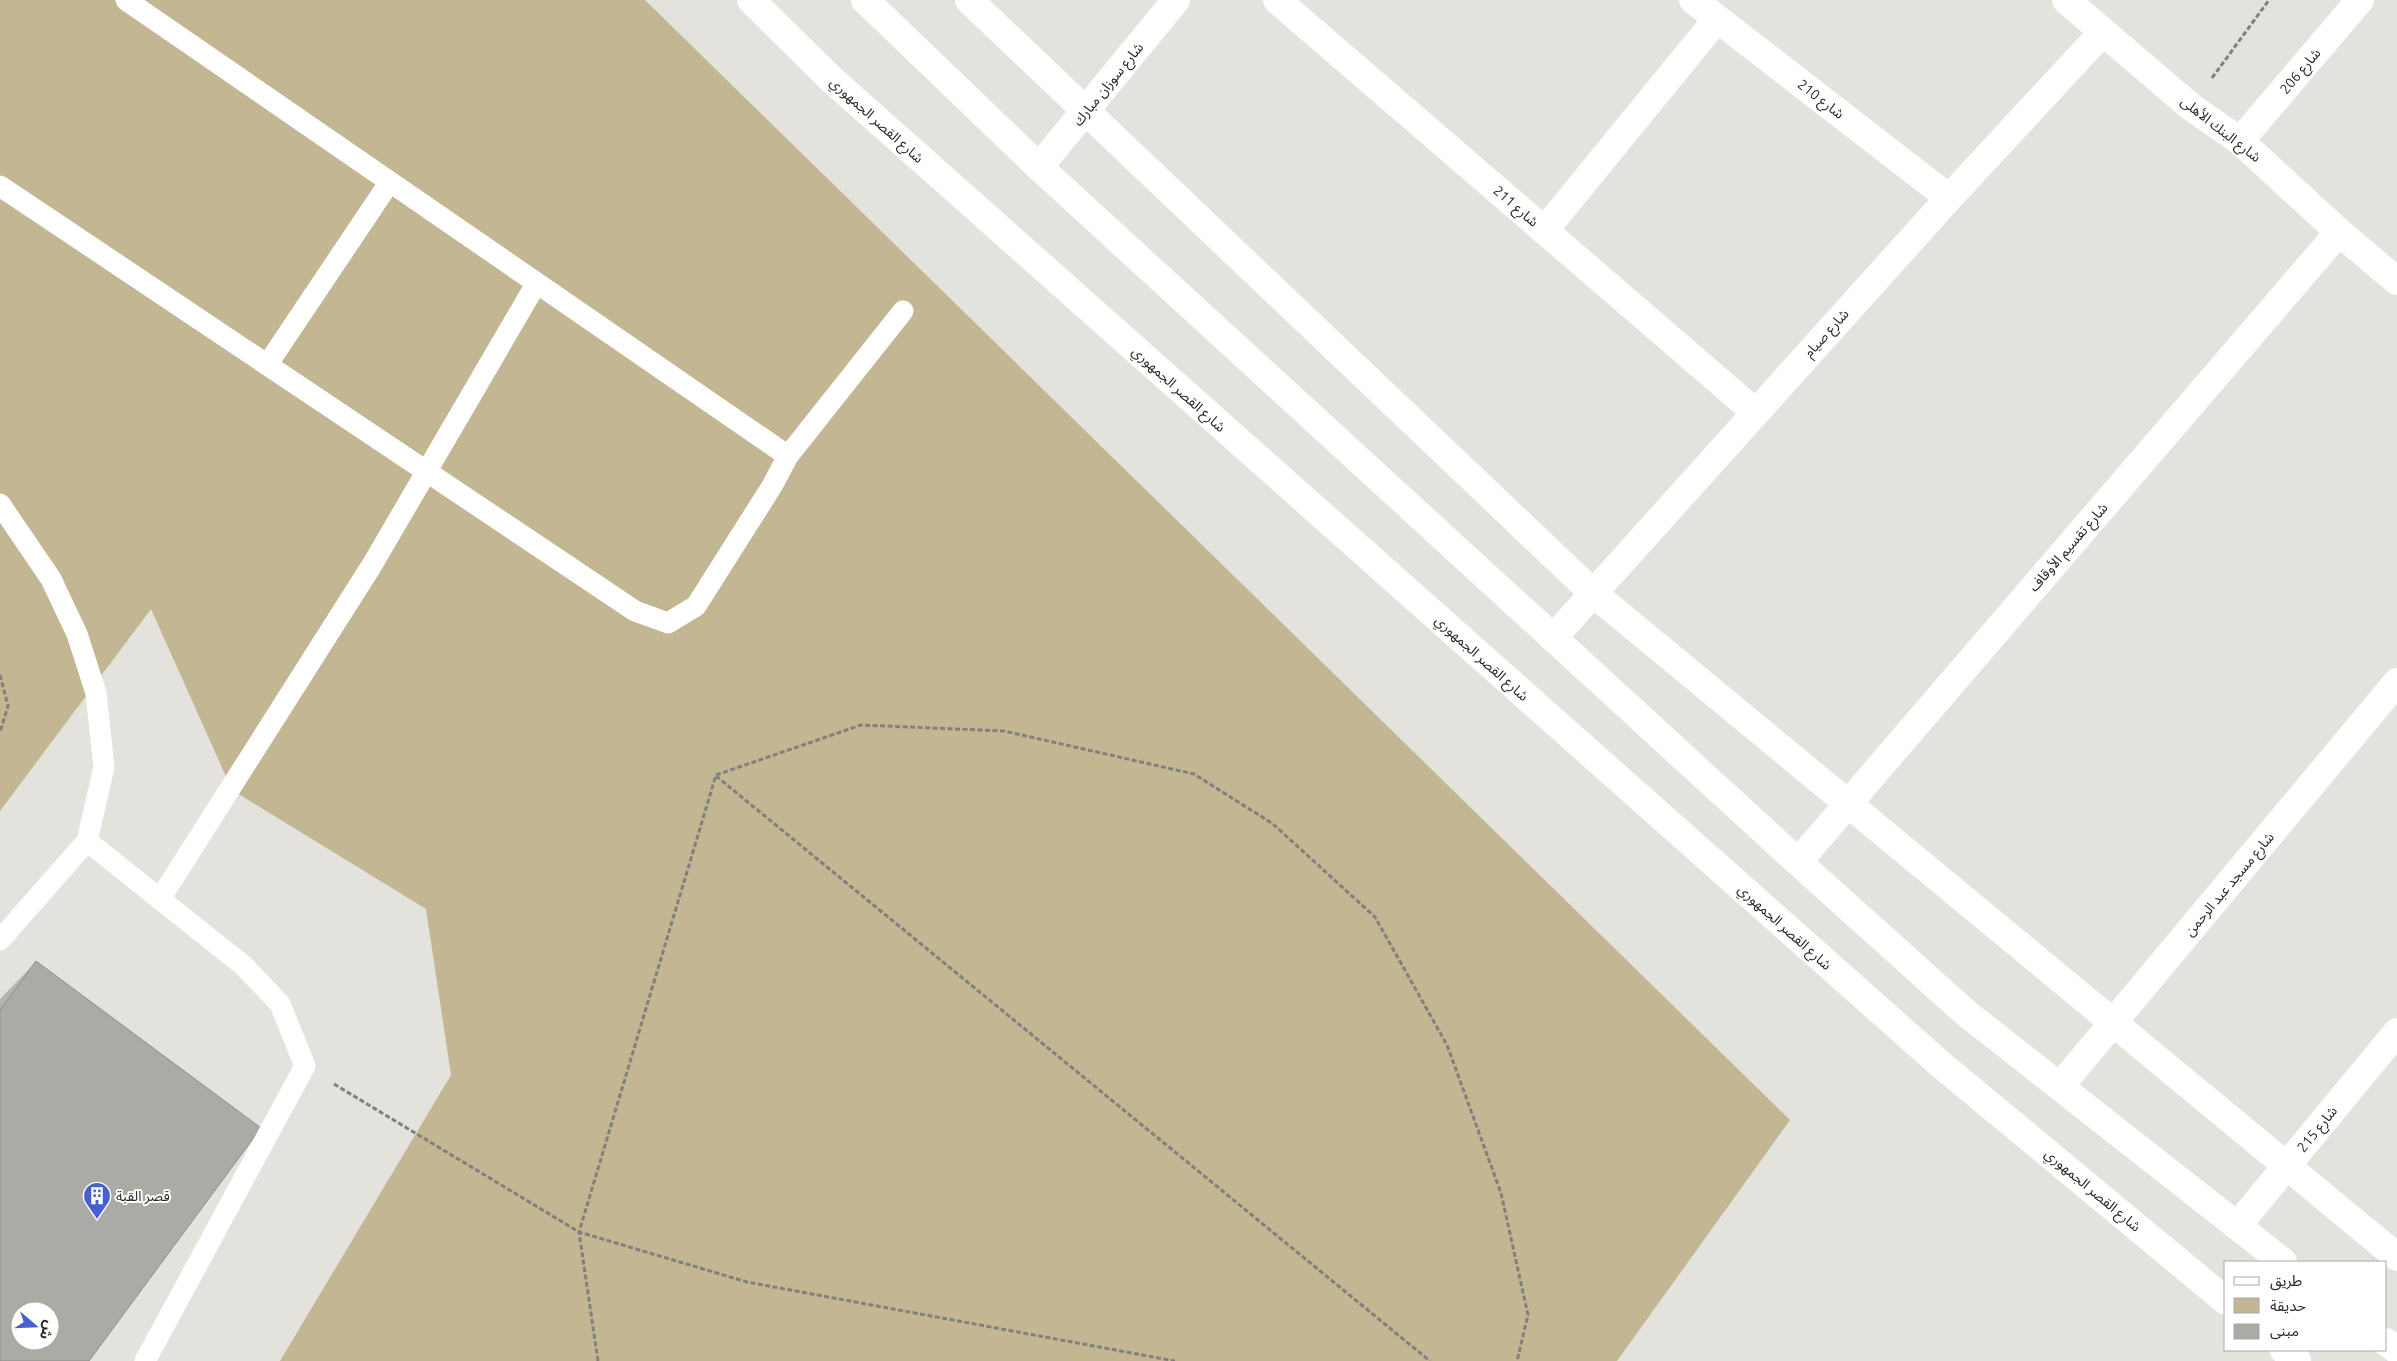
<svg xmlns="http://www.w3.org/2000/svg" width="2397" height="1361" font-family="Ubuntu,'Noto Sans Arabic',sans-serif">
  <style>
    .green { fill: #c3b692 }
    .shadow { fill: #0003; fill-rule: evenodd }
    .building { fill: #acaaa5; stroke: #908f8a; fill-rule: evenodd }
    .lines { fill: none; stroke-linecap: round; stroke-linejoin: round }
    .path { stroke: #81807c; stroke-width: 3; stroke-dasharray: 5 2.5; stroke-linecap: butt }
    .lane { stroke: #fff; stroke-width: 21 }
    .street { stroke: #fff; stroke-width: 28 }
    .secondary { stroke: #fff; stroke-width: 28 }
    .labels { text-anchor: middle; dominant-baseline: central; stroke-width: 4; stroke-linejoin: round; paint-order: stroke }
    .street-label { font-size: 14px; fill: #282826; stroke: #fff }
    .poi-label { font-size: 14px; fill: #282826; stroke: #fff; text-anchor: start }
  </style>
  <rect width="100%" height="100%" fill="#e4e2dd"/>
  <path class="green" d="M0,0H645L1790,1120L1617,1361H280L451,1075L426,909L232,790L151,609L0,811Z"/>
  <path class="shadow" d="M36,962L87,1361H0V999ZM20,1311H50V1341H20Z"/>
  <path class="building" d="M36,961L261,1128L89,1361H0V1010ZM20,1311H50V1341H20Z"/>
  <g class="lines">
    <path class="path" d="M2212,78L2269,0
      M0,675L8,706L0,732
      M716,776L1430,1361
      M334,1084L579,1232L747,1282L1175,1361
      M598,1361L579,1232L716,775L861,725L1004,731L1194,774L1273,824L1375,917L1447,1045L1501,1193L1528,1315L1517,1361"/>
    <path class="lane" d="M0,186L635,611L668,623L696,606L772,486L788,456L126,0
      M267,365L389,183
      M788,456L903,311
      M0,504L51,579L77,634L96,693L104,767L87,841L0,940
      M87,841L244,966L280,1004L305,1066L145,1361
      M160,899L372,565L536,284"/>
    <path class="street" d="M969,0L1593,593L2397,1257
      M1277,0L1755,412
      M1693,0L1949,198
      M2066,0L2191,107L2240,141L2339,232L2397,281
      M2240,141L2360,0
      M1039,167L1176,0
      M1544,231L1717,19
      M1553,638L1949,198L2103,32
      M1798,862L2339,232
      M2061,1085L2397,682
      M2237,1226L2397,1032"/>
    <path class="secondary" d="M751,0L831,79L1939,1063L2226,1301
      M865,0L1039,167L1798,862L1966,1013L2283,1262
      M2386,1342L2397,1350
      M2284,1350L2297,1361"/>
  </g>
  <defs>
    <symbol id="building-pin" viewBox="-11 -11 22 30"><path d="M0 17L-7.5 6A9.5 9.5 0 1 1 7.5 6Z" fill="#475fd3" stroke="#fff"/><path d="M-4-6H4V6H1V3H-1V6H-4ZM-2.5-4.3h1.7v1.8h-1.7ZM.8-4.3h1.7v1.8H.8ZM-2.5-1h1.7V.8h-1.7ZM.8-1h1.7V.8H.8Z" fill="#fff"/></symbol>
  </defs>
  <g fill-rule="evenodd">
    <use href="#building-pin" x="81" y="1180" width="32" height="43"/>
  </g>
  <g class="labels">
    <g class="street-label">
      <text transform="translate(2300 71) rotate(-50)">شارع 206</text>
      <text transform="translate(1108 84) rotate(-51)">شارع سوزان مبارك</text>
      <text transform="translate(1821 99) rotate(38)">شارع 210</text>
      <text transform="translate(877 120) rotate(42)">شارع القصر الجمهوري</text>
      <text transform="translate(2221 129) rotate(38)">شارع البنك الأهلى</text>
      <text transform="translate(1516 206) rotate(41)">شارع 211</text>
      <text transform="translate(1826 333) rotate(-48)">شارع صيام</text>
      <text transform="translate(1179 389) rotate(42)">شارع القصر الجمهوري</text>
      <text transform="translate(2068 547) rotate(-49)">شارع تقسيم الأوقاف</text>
      <text transform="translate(1482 658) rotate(42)">شارع القصر الجمهوري</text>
      <text transform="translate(2229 884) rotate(-50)">شارع مسجد عبد الرحمن</text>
      <text transform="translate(1785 927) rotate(42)">شارع القصر الجمهوري</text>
      <text transform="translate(2317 1129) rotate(-51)">شارع 215</text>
      <text transform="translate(2093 1190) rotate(40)">شارع القصر الجمهوري</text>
    </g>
    <g class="poi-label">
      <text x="116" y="1196">قصر القبة</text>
    </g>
  </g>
  <rect x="2224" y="1261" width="162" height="90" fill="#ffffff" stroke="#a9a9a8"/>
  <rect x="2234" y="1277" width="25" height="8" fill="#ffffff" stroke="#a9a9a8"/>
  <text x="2270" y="1286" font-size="15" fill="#282826">طريق</text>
  <rect x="2234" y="1298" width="25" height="15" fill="#c3b692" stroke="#a9a9a8"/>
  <text x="2270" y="1311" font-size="15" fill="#282826">حديقة</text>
  <rect x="2234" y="1324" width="25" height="15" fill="#acaaa5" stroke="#a9a9a8"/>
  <text x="2270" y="1336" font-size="15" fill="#282826">مبنى</text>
  <g transform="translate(35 1326) rotate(109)"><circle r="24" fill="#ffffff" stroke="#a9a9a8"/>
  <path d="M0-4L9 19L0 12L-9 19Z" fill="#475fd3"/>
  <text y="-8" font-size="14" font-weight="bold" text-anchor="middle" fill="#282826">ش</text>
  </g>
</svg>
